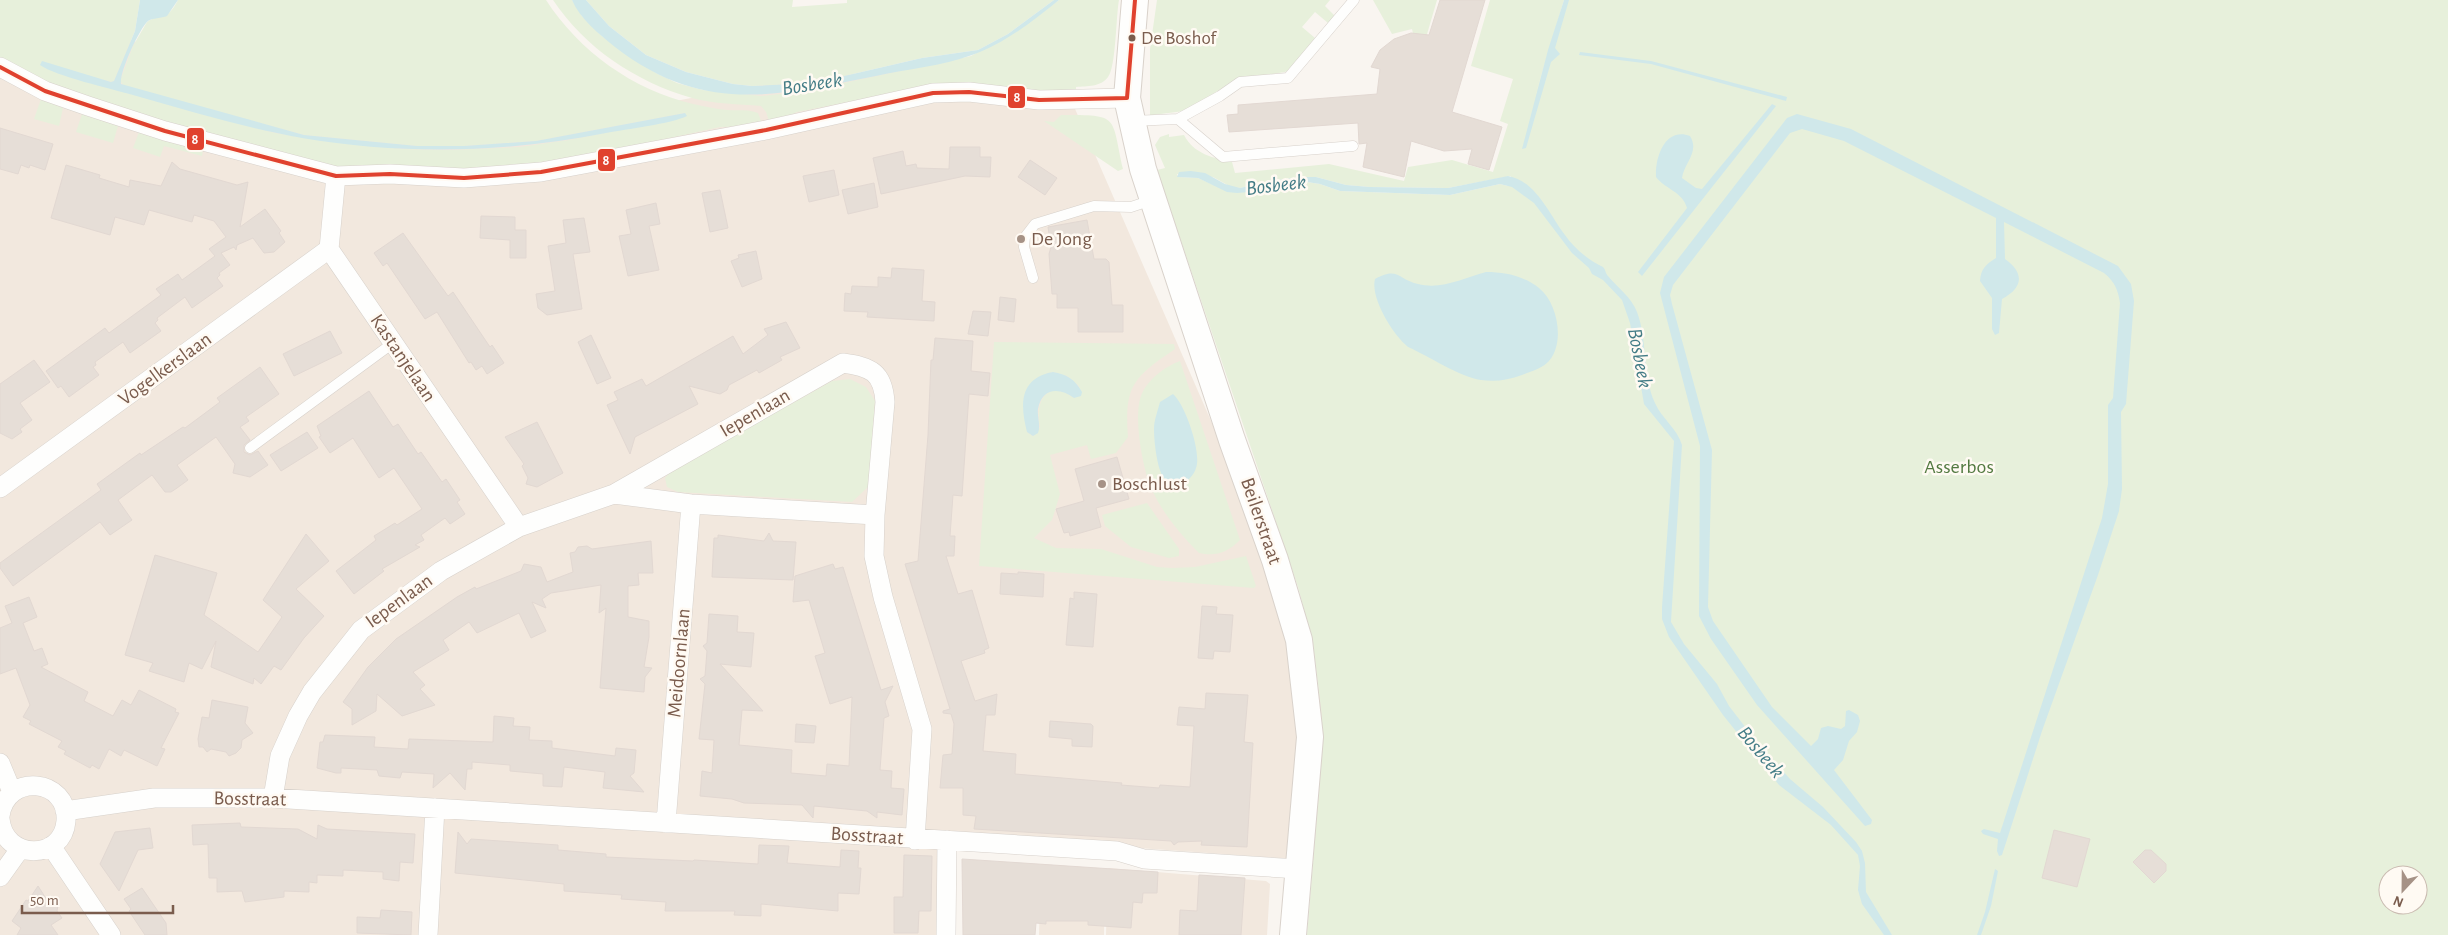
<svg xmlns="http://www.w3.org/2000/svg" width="2448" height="935" font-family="'Alegreya Sans',sans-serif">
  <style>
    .residential { fill: #f2e8de }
    .green { fill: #e7f0db; fill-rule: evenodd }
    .water { fill: #d0e8ea }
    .building { fill: #e6ded7; stroke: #e2d8d2 }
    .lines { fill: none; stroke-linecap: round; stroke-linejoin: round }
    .lane-casing { stroke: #d7d1cb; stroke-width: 11 }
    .street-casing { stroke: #d7d1cb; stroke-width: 20 }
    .secondary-casing { stroke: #d9d2cb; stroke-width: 28 }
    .lane { stroke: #fefefd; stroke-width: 10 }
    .street { stroke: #fefefd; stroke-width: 19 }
    .secondary { stroke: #fefefd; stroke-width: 26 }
    .bus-1-casing { stroke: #fffaf3; stroke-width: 8 }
    .bus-1 { stroke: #e0422e; stroke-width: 4 }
    .bus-dot { fill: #7a5c4d; stroke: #fffaf3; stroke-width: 2 }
    .poi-dot { fill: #a69286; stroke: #fffaf3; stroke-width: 2 }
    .labels { text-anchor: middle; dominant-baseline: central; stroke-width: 5; stroke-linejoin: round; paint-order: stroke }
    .bus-label { font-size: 19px; fill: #7a5c4d; stroke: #fffaf3; text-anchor: start }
    .poi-label { font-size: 20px; fill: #7a5c4d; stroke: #fffaf3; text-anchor: start }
    .street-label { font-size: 20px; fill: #7a5c4d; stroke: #fffaf3 }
    .park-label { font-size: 20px; fill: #537a41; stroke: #fffaf3 }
    .water-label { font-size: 21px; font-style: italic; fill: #437c86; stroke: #fffaf3 }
    .line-badge { stroke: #fffaf3; stroke-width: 2 }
    .badge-label { font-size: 14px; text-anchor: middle; font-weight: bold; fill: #fff }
  </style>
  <rect width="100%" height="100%" fill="#f9f5f0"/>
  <path class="residential" d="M0,3L475,138L789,80L1052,56L1235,476L1295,594L1331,738L1322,861L942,834L938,935H0Z
    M1041,864L1105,869L1104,935H1039Z
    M1108,868L1266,881L1270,884L1267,935H1106Z"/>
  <path class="green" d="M0,0H140L135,31L114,81L112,82L40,65L187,110L275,133L326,141L403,149L450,150L520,147L569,140L685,117V113L536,141L464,146H417L304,135L124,86L120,81L133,46L147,22C161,12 166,23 178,0H546C579,51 633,90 693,104C704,106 716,109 727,110C737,111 748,109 758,113L763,126L720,127L607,152L505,168L428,169L375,165L344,169L161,121L62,89L0,59Z
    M553,0H572L582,16L602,36L656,73L677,83L703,90L761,96L806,91L971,56L1025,25L1059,0H1119C1116,15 1116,68 1108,77C1101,87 1087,86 1076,87V93C1031,92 988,83 944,83L797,112L770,124L766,112L761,106C738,104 714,104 692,98C636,82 585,48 553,0Z
    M586,0H793L792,7L847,3V0H1054L1008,34L978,50L922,58L814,83L752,86L733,84L686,72L646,55L609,26Z
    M1157,0H1330L1325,6L1335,16L1328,23L1315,12L1302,27L1315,38L1290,69L1285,72L1236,80L1184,111L1153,115H1150V49Z
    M1373,0H1437L1425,41L1414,38L1412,29L1392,34Z
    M1490,0H1564L1536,93L1565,0H2448V935H1307L1322,757V717L1313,643L1298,587L1157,170L1165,168L1155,145L1160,137L1169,134V137L1184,135C1194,154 1213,158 1232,162L1235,173L1329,164L1404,181L1408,167L1452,160L1493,172L1508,124L1500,121L1513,79L1471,66ZM1177,174L1213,177L1231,187L1240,188L1270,181L1302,177H1316L1346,185L1370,187L1448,188L1511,176L1508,186L1500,184L1450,195L1340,191L1320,184L1307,182L1269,186L1250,192L1227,191L1198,178L1178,177ZM2388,875H2418V905H2388Z
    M41,99L63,108L59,126L34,119Z
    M82,114L118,126L113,143L76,132Z
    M1061,115C1120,115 1111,115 1123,169L1118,171L1044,121L1054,122Z
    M139,132L203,150L202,156L164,146L160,157L133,148Z
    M994,342L1174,344L1175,349C1134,377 1124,385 1128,437L1116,453L1091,459L1087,445L1050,455L1060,494L1052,520L1034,538L1056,548L1101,549L1157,567L1172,568L1195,567L1246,556L1256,586L1254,588L979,566ZM1053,372L1067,376L1079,386L1074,398C1048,378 1034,401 1040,427L1033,436L1027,432L1046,374Z
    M1180,361L1240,540C1228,552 1216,557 1199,553C1181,535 1164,515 1153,492C1143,472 1134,421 1140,399C1145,381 1164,367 1180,361ZM1156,443L1192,476L1156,451Z
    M850,379L866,387L875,401L869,486L852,502L678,492L667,487L665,478L671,471L832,381Z
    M1147,503L1179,549V556L1169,558L1131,547L1105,526L1102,515Z"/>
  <path class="water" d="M140,0H178L167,16C162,18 152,18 148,21C139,29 119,73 121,84L304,135L417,146H464L536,141L685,113L687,116C671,124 626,129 606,133C505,153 403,155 302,138C245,128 189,111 133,95C112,89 55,76 40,65L42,61L111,82L114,81L135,31Z
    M572,0H586L609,26L646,55L686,72L733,84L752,86L814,83L922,58L978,50L1008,34L1054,0H1059C1033,21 1004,44 972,55C942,66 907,69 876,76C776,96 703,115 615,47C599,34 580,19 572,0Z
    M1564,0H1569L1555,48L1560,54L1551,62L1526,148L1522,149L1548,50Z
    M1580,52L1651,61L1787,97L1786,101L1651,64L1579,55Z
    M1772,104L1776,106L1642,276L1638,272L1687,208C1683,192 1665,189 1656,177C1655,157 1665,127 1690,136C1700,152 1684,163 1682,178L1696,188L1702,189Z
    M1797,114L1851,129L2118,266L2131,284L2134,301L2126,404L2121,412L2122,489L2119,511L2098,575L2042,731L2002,855L1999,856L1997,851L1998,839L1983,834L1981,831L1984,829L2000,833L2102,518L2108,484V405L2113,398L2120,303C2118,290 2115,282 2104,273L2004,222L2005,259C2025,273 2023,288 2002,299L1999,333L1995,335L1992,329V298L1980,281C1981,269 1985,265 1996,258V218L1844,141L1802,129L1790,133L1673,285L1670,295L1672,304L1712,450L1708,607L1713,621L1772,707L1811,746L1818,739L1821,728L1828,726L1841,729L1845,726L1846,711L1849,710L1858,715L1860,721L1857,732L1849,741L1843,760L1834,770L1872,820L1871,824L1865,826L1757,705L1711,639L1699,616L1700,446L1660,293L1664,277L1787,118Z
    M1191,171L1205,173L1225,184L1240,188L1270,181L1302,177H1316L1346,185L1370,187L1448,188L1508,176C1536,181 1549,214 1565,235C1574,248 1588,260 1603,267C1606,270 1605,273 1608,276C1618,288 1632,298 1637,312C1648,341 1642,375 1655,403C1662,419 1677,428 1682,445L1671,622L1684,644L1717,684L1729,706L1756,741L1790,779L1823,807L1856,842L1862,851L1865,863L1866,892L1892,935H1884L1862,904L1858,890L1860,866L1858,855L1831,825L1779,785L1723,715L1669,637L1662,619V607L1674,441L1644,404L1630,323L1622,300L1603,280L1592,274L1589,268L1572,253L1534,203L1512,187L1500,184L1450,195L1340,191L1320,184L1307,182L1269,186L1250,192L1237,193L1227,192L1198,178L1177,177L1179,172Z
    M1486,272C1505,272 1524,276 1539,288C1558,303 1565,343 1549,361C1543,368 1530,372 1522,375C1508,380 1496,382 1481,380C1459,377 1429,356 1408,347C1393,335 1370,298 1375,279C1399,266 1398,280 1418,284C1442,290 1463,278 1486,272Z
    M1053,372C1066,374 1075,379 1082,392L1081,396L1074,398C1059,387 1042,388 1038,409C1037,417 1041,425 1038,433L1033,436L1027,432C1020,405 1019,378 1053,372Z
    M1173,394C1185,404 1202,453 1196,468C1194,475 1189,479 1184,484C1177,483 1170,484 1165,479C1157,472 1154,440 1154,429C1154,420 1158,410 1160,402Z
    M1995,869L1998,871L1991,906L1981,935H1977L1985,912Z"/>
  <path class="building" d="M1440,0H1485L1452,112L1502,127L1489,170L1468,164L1472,149L1444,151L1411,141L1404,177L1363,167L1367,143L1359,144L1358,123L1229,132L1227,115L1238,114V105L1377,94L1380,69L1371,67L1380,50L1394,39L1411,33L1429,35Z
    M0,128L53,144L45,170L30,165L29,168L21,165L18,174L0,169Z
    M950,147H980V157H991L990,177L965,176L881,194L873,158L903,151L906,166L916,164L917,168L949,169Z
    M1030,160L1057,178L1045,195L1018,177Z
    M172,162L180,169L237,185L248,182L240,227L265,209L281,231L279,233L285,242L274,252L264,253L253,238L237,245L236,250L234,247L221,253L230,265L219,273L220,275L217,278L223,286L192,308L185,297L157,318L158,320L155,323L161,331L130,353L123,342L95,362L96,365L93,367L99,375L69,397L61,386L58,388L46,371L105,328L109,333L161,295L156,289L178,274L182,280L215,256L209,249L226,237L214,221L194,215L192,222L149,210L144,225L115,217L110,235L51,218L66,165L100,175L99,178L129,187L130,180L161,186Z
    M834,170L839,195L809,202L803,176Z
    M874,183L878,207L848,214L842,190Z
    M720,190L728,228L710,232L702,193Z
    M656,203L660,224L649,226L659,270L628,276L619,236L631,234L626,210Z
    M481,216L515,217V230H526V258H510V240L480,238Z
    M584,218L590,252L573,254L582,309L547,315L538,308L536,294L555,291L548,246L566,243L563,220Z
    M1087,220L1094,259H1106L1109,262L1112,305H1123V332H1078V308H1057V294H1052L1049,254L1051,247L1048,227Z
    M403,233L448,296L453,292L490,347L492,345L504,363L487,374L482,366L476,370L471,362L469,363L437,312L425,319L387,263L383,266L374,253Z
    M756,251L762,279L742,287L731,261L739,258L738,255Z
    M892,268L924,270L922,301L935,302L934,321L867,317L868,312L844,311L845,293L851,294L852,286L878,287V277L891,278Z
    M1000,297L1016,299L1014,322L998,320Z
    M973,311L991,312L988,336L968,334Z
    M786,322L800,348L780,357L782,360L759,373L757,370L729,385L727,390L720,394L689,386L698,404L635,437L630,454L607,405L618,400L614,392L642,379L646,386L733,336L743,354L768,335L764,329Z
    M330,331L342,353L294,376L283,354Z
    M591,335L611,378L597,384L578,342Z
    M935,338L973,341L971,371L990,373L988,396L969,394L962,496L953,495L950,536H955L954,556H946L958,594L972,590L989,648L984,650L985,653L961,661L975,701L997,694L995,715H986L983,751L1016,754L1015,774L1122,783L1121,785L1159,788L1160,785L1190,787L1194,726L1177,725L1179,707L1205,709L1206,693L1248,695L1244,742L1253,743L1247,847L1201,845L1202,841L1178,842L1174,845L1171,841L974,829L976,816L963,815V788H940L943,755L952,754L954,724L951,714L943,713V711L950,709L905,564L918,561L928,435L931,360H933Z
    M34,360L50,382L20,403L32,420L20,429L22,432L12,439L0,433V384Z
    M260,367L279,394L246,417L249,421L240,427L250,440L244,445V452L250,455L258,451L268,465L250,477L233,473L235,464L216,437L177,465L188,480L177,488L171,492H165L152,475L118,500L132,520L110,535L100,522L13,586L0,568V563L101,490L97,484L140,453L141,455L183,427L185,428L220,402L217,398Z
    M369,391L393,427L398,424L418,454L421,452L442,482L446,479L460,500L457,502L465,514L450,524L445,518L421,535L424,540L415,545L420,547L382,569L384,571L354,594L336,571L376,540L374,536L395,523L397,525L422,509L394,468L379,478L353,438L330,453L319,437L321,436L317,426Z
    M537,422L563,473L537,487L526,484L528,478L522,466L524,464L505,437Z
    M307,432L318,448L281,471L270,455Z
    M1117,457L1129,499L1096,508L1101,527L1070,536L1069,532L1064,533L1056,509L1084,501L1075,469Z
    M769,533L773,541L796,542L793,580L712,577L714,538H718V535L764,541Z
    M306,534L329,561L296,589L324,616L304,638L281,670L274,666L261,684L254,678L253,684L211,667L216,641L202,669L189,663L184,682L149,671L153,663L125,655L155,555L217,573L204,615L258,652L282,617L263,600Z
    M651,541L653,573H638L639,585L628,586V617L649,621V637L644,667L652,668L645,677L644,692L600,688L606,608L599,613L601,585L551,593L542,599L546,608L532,602L546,631L531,638L519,613L477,633L469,622L443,640L449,650L413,672L425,685L420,689L435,705L402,716L377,694L376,711L352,725V709L343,702L368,667L396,639L457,597L475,587L476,589L521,571L524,564L541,567L547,582L573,572L570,553L575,552L578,547L587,546L592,549Z
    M833,564L835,569L843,567L881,690L893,686L885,702L889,716L884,718L880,770L892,771L891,788L904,789L902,815L877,812V818L867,811L814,806L813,818L802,805L744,803L732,799L700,796L702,771L712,773L714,740L699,739L705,684L700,679L705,676L707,651L703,646L707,643L709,614L738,616L737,632L754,633L751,667L720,664L763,711L742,710L739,745L792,750L791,773L826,776L827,764L849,766L852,697L830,704L815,656L825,653L809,600L793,602L795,576Z
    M1018,572L1044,574L1043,597L1000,594L1001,573L1018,574Z
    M1074,592L1097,594L1093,647L1066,645L1070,598L1074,599Z
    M29,597L37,617L23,623L34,651L42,648L48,664L41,667L88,692L84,701L113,716L122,700L131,705L139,690L176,709L175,712L179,713L161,748L165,749L157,766L124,750L121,756L109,749L99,769L92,765L90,768L64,754L66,751L58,747L62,741L29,724L31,721L23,717L30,705L16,668L0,674V628L12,623L5,606Z
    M1202,606L1217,607L1216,614L1233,615L1230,652L1214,651L1213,659L1198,658Z
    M212,700L248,707L245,723L253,733L242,740L241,748L236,753L229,756L226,752L211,749L207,752L203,747H199L198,739L202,717L209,718Z
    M494,716L514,718L513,726L530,727L529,740L552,741V748L615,756L616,748L636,750L634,773L630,776L644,792L603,788L605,772L564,767L562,787L543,786V774L510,771V765L472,762V769H467L465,790L450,773L433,788L434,774L402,772L400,778L379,776L377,770L341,768V773H336L317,768L320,742H323L325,735L375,737L374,747L408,749L409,739L493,742Z
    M1050,721L1091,724L1093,726L1092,747L1072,746V739L1049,737Z
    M796,724L816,726L814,743L795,742Z
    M240,823L241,827L298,829L317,839L318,825L327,829L415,834L413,863L400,862L399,881L383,879V872L343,870V876L317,875V883L309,882V892L284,891V897L245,902L242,891L217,892V878H209L208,844L193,845L192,825Z
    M150,828L153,848L138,850L119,891L100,864L115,832Z
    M2054,830L2090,839L2077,887L2042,878Z
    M458,832L467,844L471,839L558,845V850L606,854V857L693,861L694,860L758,864L759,845L789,846L787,863L840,867L841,850L859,851L858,868H861L859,894L838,893V911L761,904V916L734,915L735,911H665L666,902L621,899L622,895L564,891V884L455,873Z
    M2145,850H2151L2166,864V871L2154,883L2133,862Z
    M904,855L932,856L931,911H919L918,933H894V897H903Z
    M962,859L1158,872L1157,893H1143L1142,903L1133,902L1131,928L1088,925V921H1046V924L1036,923L1035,935H963Z
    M1199,875L1245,878L1241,935H1179L1180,910L1197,911Z
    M38,886L49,903L58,905L57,911L62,918L51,925L58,935H17L21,928L12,921L26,900L28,901Z
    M142,888L166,923L167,935H145L129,911L131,909L124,899Z
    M381,910L412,912L411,935L357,933V917L380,918Z"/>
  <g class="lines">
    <defs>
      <path id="lane" d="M1178,119L1220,96L1240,82L1288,78L1354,0
        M1132,121L1178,119L1223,157L1353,146
        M1033,278L1024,247L1025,237L1035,224L1094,206L1131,207L1152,200
        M250,448L393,343"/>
      <path id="street" d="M0,67L45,91L88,106L165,131L336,176L390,174L464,178L541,172L766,130L933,93L969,92L1039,100L1127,98
        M336,176L329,249L519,527
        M0,488L329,249
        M614,494L691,504L875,515
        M0,763L12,792
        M273,798L280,756L298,716L312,692L361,630L441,571L519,527L614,494L843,363C871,367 883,372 885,402L875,515L874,556L883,597L922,729L915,840
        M65,811L154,798H273L1117,851L1144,859L1298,869
        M0,816C6,772 69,778 66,821C63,861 4,861 0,819
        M666,823L691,504
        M51,846L111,935
        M0,877L20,849
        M428,935L435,808
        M946,935L947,840"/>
      <path id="secondary" d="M1135,0L1127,98L1143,169L1232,440L1275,560L1299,640L1310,737L1293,935"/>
    </defs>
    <use href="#lane" class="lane-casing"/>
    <use href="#street" class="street-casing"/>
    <use href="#secondary" class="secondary-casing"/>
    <use href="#lane" class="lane"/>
    <use href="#street" class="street"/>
    <use href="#secondary" class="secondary"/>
    <defs>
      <path id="bus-1" d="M0,67L45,91L165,131L336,176L390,174L464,178L541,172L766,130L933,93L969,92L1039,100L1127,98L1135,0"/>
    </defs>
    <use href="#bus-1" class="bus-1-casing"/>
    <use href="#bus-1" class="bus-1"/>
  </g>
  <circle class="bus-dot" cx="1132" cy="38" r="4.5"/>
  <g class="poi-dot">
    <circle cx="1021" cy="239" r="5"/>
    <circle cx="1102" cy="484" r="5"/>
  </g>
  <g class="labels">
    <g class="bus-label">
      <text x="1141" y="38">De Boshof</text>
    </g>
    <g class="poi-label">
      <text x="1031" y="239">De Jong</text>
      <text x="1112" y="484">Boschlust</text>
    </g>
    <g class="street-label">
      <text transform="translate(403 358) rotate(56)">Kastanjelaan</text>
      <text transform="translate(165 369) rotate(-36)">Vogelkerslaan</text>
      <text transform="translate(755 413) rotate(-30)">Iepenlaan</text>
      <text transform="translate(1261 521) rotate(71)">Beilerstraat</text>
      <text transform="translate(399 601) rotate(-36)">Iepenlaan</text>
      <text transform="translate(679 663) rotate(-85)">Meidoornlaan</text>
      <text transform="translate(250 799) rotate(1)">Bosstraat</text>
      <text transform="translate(867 836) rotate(4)">Bosstraat</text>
    </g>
    <g class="park-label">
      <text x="1959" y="467">Asserbos</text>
    </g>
    <g class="water-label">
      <text transform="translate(812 84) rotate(-9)">Bosbeek</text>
      <text transform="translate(1276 185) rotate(-7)">Bosbeek</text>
      <text transform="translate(1640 358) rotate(79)">Bosbeek</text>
      <text transform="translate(1761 752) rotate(50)">Bosbeek</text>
    </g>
  </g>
  <g class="line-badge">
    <rect x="1007" y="85" width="19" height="24" rx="5" fill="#e0422e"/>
    <rect x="186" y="127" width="19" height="24" rx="5" fill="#e0422e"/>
    <rect x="597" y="148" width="19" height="24" rx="5" fill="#e0422e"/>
  </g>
  <g class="badge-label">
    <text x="1017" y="102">8</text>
    <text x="195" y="144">8</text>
    <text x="606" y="165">8</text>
  </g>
  <g transform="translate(2403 890) rotate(202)"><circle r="24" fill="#fffaf3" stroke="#cabbb1"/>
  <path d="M0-4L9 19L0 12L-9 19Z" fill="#a69286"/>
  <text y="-8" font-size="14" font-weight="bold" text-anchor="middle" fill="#7a5c4d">N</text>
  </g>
  <path d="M22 905v8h151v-8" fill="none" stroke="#7a5c4d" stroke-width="2.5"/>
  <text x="30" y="905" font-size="15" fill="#7a5c4d" stroke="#fffaf3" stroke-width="4" paint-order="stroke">50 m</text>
</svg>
